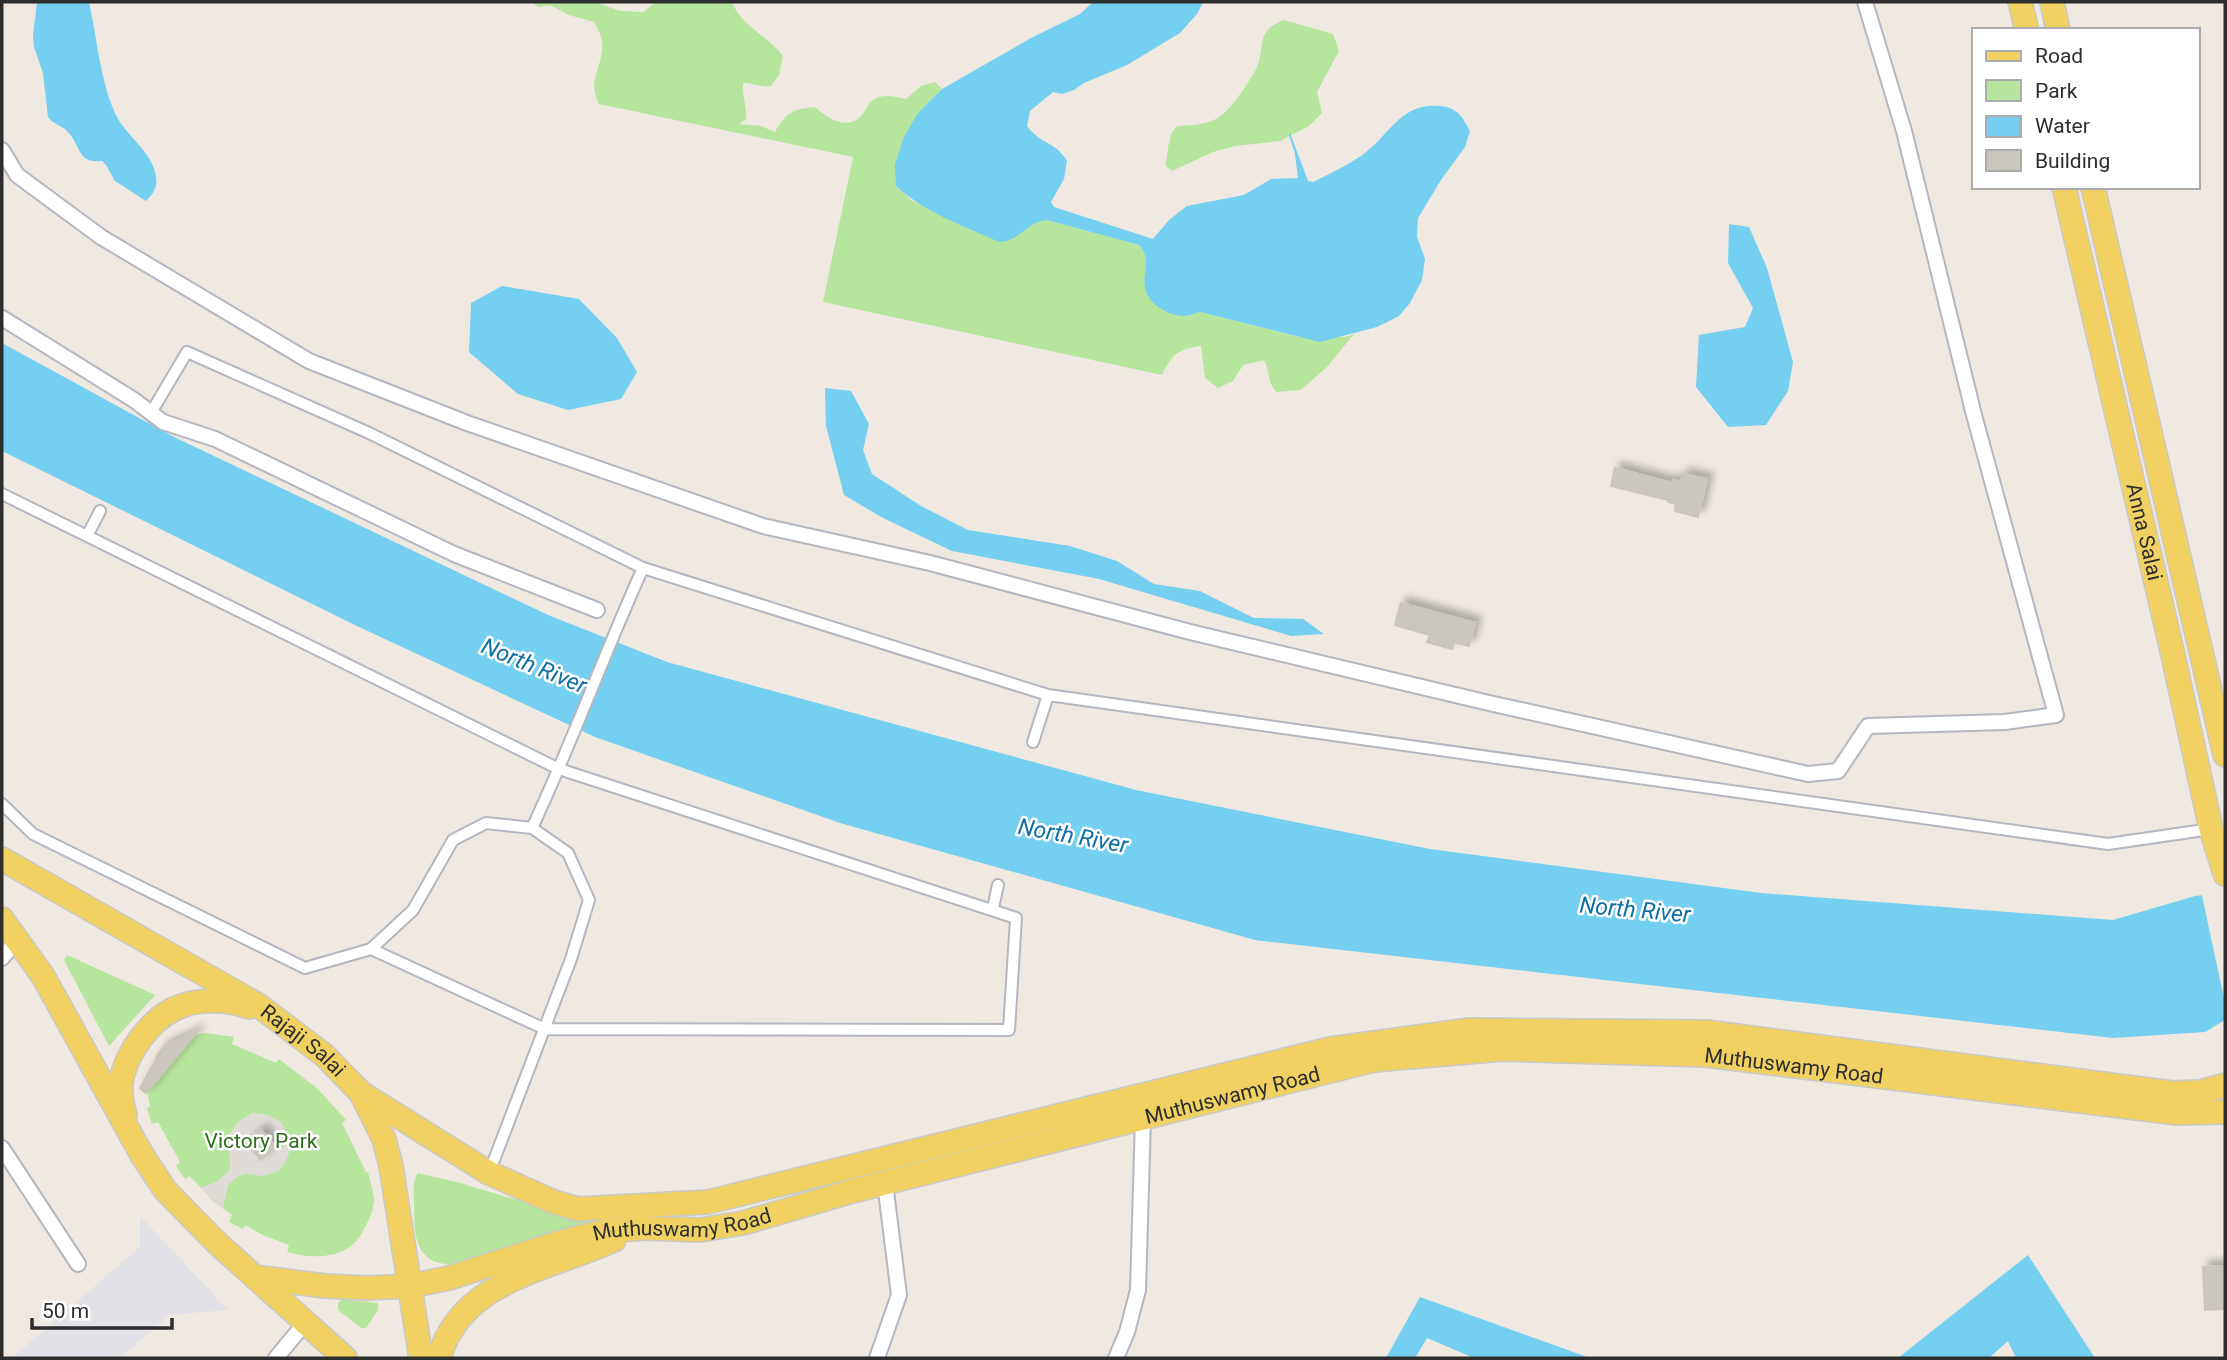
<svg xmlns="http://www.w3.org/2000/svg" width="2227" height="1360" font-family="Roboto,sans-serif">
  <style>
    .industrial { fill: #e3e1e8 }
    .green { fill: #b6e59e }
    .plaza { fill: #dfdcd8 }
    .water { fill: #75cff0 }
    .pier { fill: #efe9e1 }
    .building { fill: #cbc7bf; stroke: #cbc5ba; stroke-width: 2; filter: url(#shadow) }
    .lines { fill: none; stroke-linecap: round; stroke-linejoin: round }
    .pedestrian-casing { stroke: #b4b7c1; stroke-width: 14 }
    .minor-casing { stroke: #b4b7c1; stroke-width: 18 }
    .primary-casing { stroke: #c9c9c9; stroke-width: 26 }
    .pedestrian { stroke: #fff; stroke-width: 10 }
    .minor { stroke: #fff; stroke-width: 14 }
    .primary { stroke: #f2d163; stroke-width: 23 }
    .labels { text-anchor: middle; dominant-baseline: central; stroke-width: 5; stroke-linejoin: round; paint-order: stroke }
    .street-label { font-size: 21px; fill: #2e2e2e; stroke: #fff }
    .park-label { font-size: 21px; fill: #2c6e1b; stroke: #fff }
    .water-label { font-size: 23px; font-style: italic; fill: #0d6fa3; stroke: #fff }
  </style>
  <defs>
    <filter id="shadow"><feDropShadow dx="6" dy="-6" stdDeviation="3.5" flood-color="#0004"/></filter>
  </defs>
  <rect width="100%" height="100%" fill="#efe9e1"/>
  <path class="industrial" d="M140,1216L228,1310L169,1315L120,1358H12L140,1247Z"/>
  <path class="green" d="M532,2H595L620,11L643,12L656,2H732C741,26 768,36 783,56L779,75L771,86C760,88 754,82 743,83C742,96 747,106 746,119L739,124L761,126L775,132C786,113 792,109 815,107C826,117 845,130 859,118C865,113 867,104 873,100C883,93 896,97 906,99L921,86L935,82L942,89L918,113L896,186L911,200L960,225L1047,220L1139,245C1150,257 1147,271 1144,285L1185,316L1200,312L1299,337H1345L1354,334L1327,367L1301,390L1276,392C1267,381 1270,372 1264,360L1243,365L1233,381L1218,388L1205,378L1201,346C1178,349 1172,354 1162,375L823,302L853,157L599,104C586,79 604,67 602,43C602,36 598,29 594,22L569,15L550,5L538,7Z
    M1284,20L1333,34L1339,51L1317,92L1322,113L1309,126L1280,141L1235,146L1213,152L1172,171L1166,166C1172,106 1178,136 1216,119C1228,114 1247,85 1254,73C1268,49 1252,32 1284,20Z
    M67,955L155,995L109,1046L64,960Z
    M206,1033L234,1037L232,1044L276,1063L279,1059L318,1089L346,1120L342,1123L366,1172H368C370,1181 373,1190 374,1199C374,1211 368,1221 363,1231C349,1259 315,1260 287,1252L289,1245L263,1235L245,1225L243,1229L229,1222L232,1215L213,1201L190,1176L185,1179L176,1166L180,1162L158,1122L152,1124L147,1108L150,1107L147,1091L157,1059L155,1057L166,1044L168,1046L194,1035Z
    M418,1173L460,1183L594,1223L452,1265C415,1263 414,1236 414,1205C414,1194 412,1181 418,1173Z
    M342,1299L378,1303V1310L366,1328H361L338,1310V1303Z"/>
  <path class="plaza" d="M252,1113L265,1114L281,1122L290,1138V1151L284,1165L278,1171L264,1176L246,1174L237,1177L228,1185L223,1209L200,1188L216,1182L228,1172L230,1166L229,1135L238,1122Z"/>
  <path class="water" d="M37,2H89C97,38 100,79 115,113C125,136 153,151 156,177C158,187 153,194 146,201L115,181L106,165L102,161C76,164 82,145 66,130C60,125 53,124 48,117L43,73L34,47L33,35Z
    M1093,2H1203L1197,14L1180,33L1127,65L1084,83L1074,90L1062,94L1053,92L1030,111L1027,126C1041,145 1054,140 1067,161L1064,179L1051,202L1054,207L1153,239L1169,220L1187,206L1244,195L1271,179L1298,178L1295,154L1289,135L1290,133L1308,181L1313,182C1329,174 1346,166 1361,156C1389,137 1399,103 1439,106C1457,107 1462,116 1470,131L1465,147L1441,180L1418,218L1417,237L1425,259L1422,280L1410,303L1399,316L1377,327L1320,342L1200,312C1195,313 1189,316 1184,316C1169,316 1148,304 1145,288C1142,273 1152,259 1139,245L1047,220C1028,221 1020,241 999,242C964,226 925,213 896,186L895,164L904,137L918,113L942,89L1031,38L1080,14Z
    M1729,224L1749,227L1767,268L1793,362L1788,391L1766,425L1728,427L1696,387L1699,335L1745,327L1753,308L1728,263Z
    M502,286L579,299L617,338L637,372L621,399L568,410L518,394L469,352L471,303Z
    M2,343L174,437L548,615L667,662L1136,790L1430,849L1761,893L2113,920L2195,896L2225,893V1020L2205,1032L2113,1038L1255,940L840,823L595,737L357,626L2,451Z
    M825,388L851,391L869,424L863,450L872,474L921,506L968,530L1070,546L1117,561L1154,584L1200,591L1254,618L1303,619L1324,634L1291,636L1099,579L952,551L883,518L844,495L826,426Z
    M2028,1255L2095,1358H2016L2008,1341L1989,1358H1898Z
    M1420,1297L1590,1358H1474L1427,1338L1415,1358H1386Z"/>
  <path class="pier" d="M2225,889V1003L2201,891Z"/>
  <path class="building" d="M1615,468L1672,483L1673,480L1681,482L1683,474L1707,479L1698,517L1675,511L1676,504L1668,502V500L1611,486Z
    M1401,603L1475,623L1469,646L1454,642L1452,649L1427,642L1430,635L1395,625Z
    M198,1031L146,1093L140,1088L163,1047Z
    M261,1130L275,1146L261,1160L246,1144Z
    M2222,1266L2224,1309L2205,1310L2203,1267Z"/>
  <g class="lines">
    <defs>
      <path id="pedestrian" d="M155,406L187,352L369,433L643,568L1048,695L2108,844L2211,829
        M2,494L559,769L1016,918L1009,1030L545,1029L371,949
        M87,536L100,511
        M1033,742L1048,695
        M2,804L33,834L305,968L371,949L413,910L453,840L486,823L532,828
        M993,908L998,885
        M489,1173L571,959L589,900L568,853L532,828C572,743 604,654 643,568"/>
      <path id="minor" d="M2,150L17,175L101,237L309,361L467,423L763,526L930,563L1190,632L1489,703L1808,774L1838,771L1868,726L2005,722L2056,715L1974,415L1904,131L1865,2
        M2,318L134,400L163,422L215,439L454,554L597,610
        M2,958L18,939
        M2,1148L78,1264
        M276,1358L305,1323
        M877,1358L899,1295L885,1183
        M1116,1358L1127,1332L1138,1290L1143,1118"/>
      <g id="primary">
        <path d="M2020,2L2027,30"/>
        <path d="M2052,2L2058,30"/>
        <path id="s1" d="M2064,187L2173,655L2211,829L2225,874"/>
        <path d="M2093,187L2225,755"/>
        <path id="s2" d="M2,859L258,1005L324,1055L361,1093L384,1139L391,1166L421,1358"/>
        <path d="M2,919L43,976L142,1155L165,1190L216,1242L345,1358"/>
        <path d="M361,1093L489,1173L554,1202L578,1209L708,1202L1330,1049L1470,1030L1706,1032L2172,1093L2200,1092L2225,1085"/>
        <path d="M125,1115C122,1104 119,1089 122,1077C128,1051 150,1021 174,1009C197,998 226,999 249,1007"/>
        <path id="s3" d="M255,1277L325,1286L368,1288L411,1286L449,1278L561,1242L606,1231L644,1228L700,1230L743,1223L849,1192L1374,1060L1503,1049L1705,1055L2177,1113L2225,1112"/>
        <path d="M439,1358C461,1279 551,1269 614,1240"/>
      </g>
    </defs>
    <use href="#pedestrian" class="pedestrian-casing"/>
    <use href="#minor" class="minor-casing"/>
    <use href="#primary" class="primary-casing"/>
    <use href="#pedestrian" class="pedestrian"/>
    <use href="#minor" class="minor"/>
    <use href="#primary" class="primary"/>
  </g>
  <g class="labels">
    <g class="street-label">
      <text stroke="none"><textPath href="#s1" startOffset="354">Anna Salai</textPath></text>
      <text stroke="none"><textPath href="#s2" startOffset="352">Rajaji Salai</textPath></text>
      <text stroke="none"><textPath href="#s3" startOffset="1570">Muthuswamy Road</textPath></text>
      <text stroke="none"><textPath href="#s3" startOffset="1003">Muthuswamy Road</textPath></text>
      <text stroke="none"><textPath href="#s3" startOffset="436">Muthuswamy Road</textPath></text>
    </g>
    <g class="park-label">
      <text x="261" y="1141">Victory Park</text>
    </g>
    <g class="water-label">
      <text transform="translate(534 666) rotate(22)">North River</text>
      <text transform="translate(1073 836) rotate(10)">North River</text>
      <text transform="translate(1635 910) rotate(5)">North River</text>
    </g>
  </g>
  <rect width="2227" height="1360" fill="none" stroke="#2e2e2e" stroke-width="7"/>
  <rect x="1972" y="28" width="228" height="161" fill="#ffffff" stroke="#ababab" stroke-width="2"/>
  <rect x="1986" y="51" width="35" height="10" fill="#f2d163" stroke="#ababab" stroke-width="2"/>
  <text x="2035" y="63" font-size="21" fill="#2e2e2e">Road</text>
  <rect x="1986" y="80" width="35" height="21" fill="#b6e59e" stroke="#ababab" stroke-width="2"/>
  <text x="2035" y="98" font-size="21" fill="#2e2e2e">Park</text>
  <rect x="1986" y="116" width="35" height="21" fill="#75cff0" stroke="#ababab" stroke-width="2"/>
  <text x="2035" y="133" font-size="21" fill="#2e2e2e">Water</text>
  <rect x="1986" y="150" width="35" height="21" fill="#cbc7bf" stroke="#ababab" stroke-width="2"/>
  <text x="2035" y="168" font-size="21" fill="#2e2e2e">Building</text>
  <path d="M32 1318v10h140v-10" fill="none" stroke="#2e2e2e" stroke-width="3.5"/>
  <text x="42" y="1318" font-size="21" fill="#2e2e2e" stroke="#ffffff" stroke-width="5" paint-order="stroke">50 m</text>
</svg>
